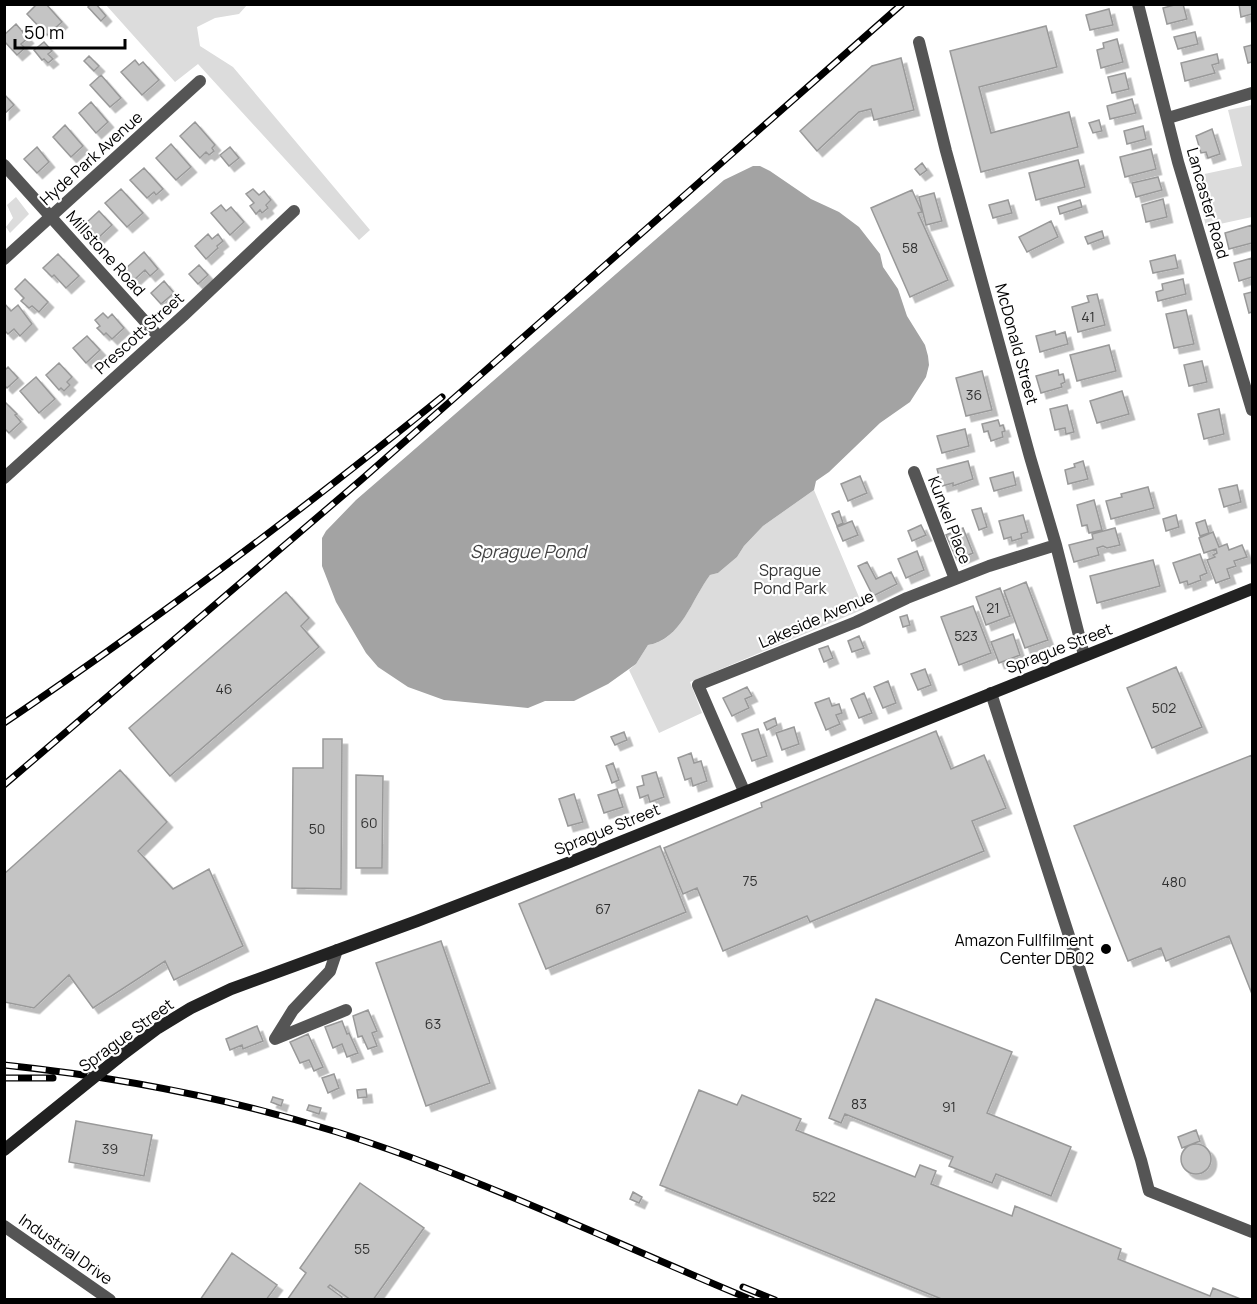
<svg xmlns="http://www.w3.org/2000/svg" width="1257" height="1304" font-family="Manrope,sans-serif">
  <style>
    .green { fill: #dcdcdc }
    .water { fill: #a3a3a3 }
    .building { fill: #c4c4c4; stroke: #999; stroke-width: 1.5; filter: url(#shadow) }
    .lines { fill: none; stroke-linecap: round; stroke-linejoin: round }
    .minor { stroke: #555; stroke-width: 12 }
    .secondary { stroke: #222; stroke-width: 12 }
    .rail-casing { stroke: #000; stroke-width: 7 }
    .rail { stroke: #fff; stroke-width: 4.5; stroke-dasharray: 14; stroke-linecap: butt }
    .secondary-bridge { stroke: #222; stroke-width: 12 }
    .poi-dot { fill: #000; stroke: #fff; stroke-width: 2 }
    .labels { text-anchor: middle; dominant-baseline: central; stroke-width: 4.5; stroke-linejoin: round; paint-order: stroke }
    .number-label { font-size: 14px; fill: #313131 }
    .street-label { font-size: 16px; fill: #000; stroke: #fff }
    .park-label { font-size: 16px; fill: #333; stroke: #fff }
    .poi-label { font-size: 16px; fill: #000; stroke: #fff; text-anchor: end }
    .water-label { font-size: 18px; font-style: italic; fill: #444; stroke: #fff }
  </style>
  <defs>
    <filter id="shadow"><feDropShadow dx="5.5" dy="5.5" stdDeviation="0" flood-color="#0004"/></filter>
  </defs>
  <rect width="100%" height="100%" fill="#fff"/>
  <path class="green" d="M106,5H247L239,14L215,18L197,27L200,46L233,67L370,230L359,240L198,64L175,82Z
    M1252,105V217L1206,227L1195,176L1242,166L1228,110Z
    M16,197L29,214L10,233L6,227L13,218L7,205Z
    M814,490L864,609L690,682L702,713L659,733L629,670L636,664L648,645C680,641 693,597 710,575L718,573L737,557L744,546L763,526Z"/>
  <path class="water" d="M753,166H760L770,171L811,199L839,212L859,227L880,254L883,267L898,289L907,316L925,345L928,356L929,365L926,377L910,402L880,423L829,472L816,481L814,490L763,526L744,546L737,557L718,573L710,575C692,599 681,640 648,645L636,664L608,684L574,701H545L528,708L444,700L408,687L378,667L366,653L336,602L322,566V538L326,531L356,500L408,455L724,180Z"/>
  <path class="building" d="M37,4H46L62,22L47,35L27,14Z
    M91,4H96L106,16L101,21L88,7Z
    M1178,4H1183L1187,19L1167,24L1163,8Z
    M1239,4H1252V14L1241,17Z
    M1109,9L1113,25L1090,30L1086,15Z
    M16,24L28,38L21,44L25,48L17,55L4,41V35Z
    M1046,26L1057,67L979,87L991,133L1069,112L1078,147L981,172L950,51Z
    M1195,32L1198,44L1178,49L1174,37Z
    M1117,39L1123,62L1101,68L1097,50L1104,48L1103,43Z
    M44,42L52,51L48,54L53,59L48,63L44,59L42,60L34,50Z
    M1252,45V62L1248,63L1244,47Z
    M1217,54L1219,63L1212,65L1215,73L1185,81L1181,63Z
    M89,56L99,66L94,71L84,61Z
    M901,58L914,110L874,120L871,109L859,112L817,151L800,131L872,66Z
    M135,60L139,65L143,62L159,80L142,95L121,72Z
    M1125,73L1129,89L1112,93L1108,77Z
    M101,75L121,98L110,107L90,85Z
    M4,94L14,105L4,114Z
    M1132,99L1136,113L1110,119L1107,106Z
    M91,102L108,122L96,133L79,113Z
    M1099,120L1102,131L1093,133L1089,123Z
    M195,122L215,145L212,148L214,151L209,155L206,152L200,158L180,136Z
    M65,125L83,146L71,157L53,137Z
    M1143,126L1146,139L1127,144L1124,131Z
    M1212,129L1220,154L1208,158L1206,152L1201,153L1196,136Z
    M171,144L191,167L176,180L156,158Z
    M37,147L49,162L37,173L24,159Z
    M230,147L239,158L229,166L220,155Z
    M1151,149L1156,169L1125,177L1120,157Z
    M1078,160L1085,187L1036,200L1029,173Z
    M922,163L927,170L920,175L915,169Z
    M144,168L163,189L156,195L154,192L147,198L130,180Z
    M1158,177L1162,190L1136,197L1132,183Z
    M121,189L143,213L127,227L105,203Z
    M253,189L259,195L264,191L271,200L266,205L268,208L262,213L260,210L256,214L250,206L254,203L246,194Z
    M912,190L922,212L918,213L948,280L910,297L871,208Z
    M934,193L942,221L926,225L919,197Z
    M1163,199L1167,217L1146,222L1142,205Z
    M1008,200L1012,213L993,218L989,205Z
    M1080,200L1082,207L1060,214L1058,207Z
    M221,205L226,211L231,207L244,222L230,235L211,213Z
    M99,211L112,225L98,238L85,224Z
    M1051,221L1058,237L1027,252L1019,237Z
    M1252,225V243L1229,249L1225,233Z
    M1102,231L1104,238L1088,244L1085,237Z
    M208,234L212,239L218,234L223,241L217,246L218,248L206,259L195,246Z
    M144,252L158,269L150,276L145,270L134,280L125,269Z
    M58,254L79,276L66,288L54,275L52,277L43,268Z
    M1175,255L1178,268L1153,273L1150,261Z
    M1252,258V277L1239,281L1234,263Z
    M199,265L208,275L198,284L189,274Z
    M25,279L48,302L39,312L32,306L29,308L21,301L24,298L15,289Z
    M1183,279L1186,294L1158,301L1156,292L1163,290L1162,284Z
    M164,281L174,293L161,304L151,293Z
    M1252,292V312L1249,313L1244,294Z
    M1097,294L1105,325L1078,332L1072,307L1089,302L1087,296Z
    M4,303L11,311L18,305L32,324L20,336L14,329L8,334L4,330Z
    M1186,310L1194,344L1174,348L1166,314Z
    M103,313L108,318L112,314L124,328L112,339L106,333L104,335L97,328L100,326L95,320Z
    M1055,331L1056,335L1065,332L1068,344L1040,352L1036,336Z
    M87,336L100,350L86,363L73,348Z
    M1109,345L1116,371L1077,381L1070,355Z
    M1202,361L1207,382L1189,386L1184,365Z
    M59,363L72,377L67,382L70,385L64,391L61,388L59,390L46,375Z
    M8,367L18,378L7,388L4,385V371Z
    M1058,370L1059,375L1063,374L1065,382L1061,384L1062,387L1041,393L1036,376Z
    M982,371L992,410L966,416L956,378Z
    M36,377L55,399L39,413L20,391Z
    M1122,391L1129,414L1097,423L1090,401Z
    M4,401L17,414L15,415L21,422L9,433L4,428Z
    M1067,405L1074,432L1066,434L1065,428L1055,430L1050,409Z
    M1219,409L1224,434L1204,439L1198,414Z
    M998,420L1000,426L1003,425L1005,431L1002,432L1003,437L991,441L988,431L984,432L982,424Z
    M965,429L969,446L942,453L937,436Z
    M968,461L973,479L953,486V483L942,486L937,469Z
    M1083,461L1088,479L1068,484L1065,470L1075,467L1074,464Z
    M1013,472L1016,485L994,491L990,478Z
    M860,476L867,493L848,501L841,484Z
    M1237,485L1241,502L1224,507L1219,489Z
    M1148,487L1154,508L1111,519L1106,501L1122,497L1121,494Z
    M1094,500L1102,530L1089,533L1087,525L1082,526L1077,505Z
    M981,508L987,527L979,530L972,510Z
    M839,511L843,523L837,526L832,514Z
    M1023,515L1028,532L1021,534L1022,538L1012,541L1011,537L1004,539L999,521Z
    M1176,515L1179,527L1166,531L1163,519Z
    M1205,520L1209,533L1200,536L1196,523Z
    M852,521L858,535L843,541L837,527Z
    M921,525L926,535L912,541L908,531Z
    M963,528L973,553L957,560L946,535Z
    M1115,528L1120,545L1107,548L1103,546L1097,548L1099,555L1074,562L1069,545L1093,539L1092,534Z
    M1213,532L1219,547L1227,544L1229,550L1242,545L1247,557L1234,561L1236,566L1227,569L1230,578L1216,583L1207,560L1215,557L1213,555L1217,553L1216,549L1204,553L1199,538Z
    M917,551L924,570L906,578L898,559Z
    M1200,554L1207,573L1200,576L1201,580L1188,585L1187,581L1180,583L1173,563Z
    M1153,560L1160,586L1097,603L1090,576Z
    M867,562L876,579L891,572L897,584L873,596L858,566Z
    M1026,582L1048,640L1025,648L1004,591Z
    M1000,588L1010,616L986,625L976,597Z
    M286,592L309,618L301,626L319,647L170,776L129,728Z
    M973,606L991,653L959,665L941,617Z
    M907,615L910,625L903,627L900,617Z
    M1013,634L1020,655L999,663L991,642Z
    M859,636L864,648L852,652L848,641Z
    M828,646L833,658L824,662L819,649Z
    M1176,667L1202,727L1152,748L1127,688Z
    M925,669L931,685L918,690L911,674Z
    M888,681L896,703L883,708L874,687Z
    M747,687L752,696L745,699L749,708L732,716L723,698Z
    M864,693L872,713L859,718L851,699Z
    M829,698L832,706L839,704L842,713L836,715L840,724L826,730L815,703Z
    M775,718L777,725L767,730L764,723Z
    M794,727L799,744L782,750L776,733Z
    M758,729L767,756L752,761L742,734Z
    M936,731L951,769L984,755L1006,808L972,821L984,851L810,922L807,916L723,951L697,888L683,894L664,848L762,807L761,803Z
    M624,732L627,740L615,745L611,737Z
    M323,739H342L341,889L292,888L293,768H323Z
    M691,753L694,763L701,761L707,781L693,786L691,778L685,780L678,758Z
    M1252,755V994L1229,936L1166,961L1161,948L1128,961L1074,826Z
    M613,763L619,780L612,783L606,766Z
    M120,770L167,822L138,851L173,889L209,869L243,946L174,980L165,961L93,1008L69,975L34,1008L4,1002V874Z
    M656,772L664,797L650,802L648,795L640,798L637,787L644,785L642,776Z
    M356,775L383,776L382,868H356Z
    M617,789L623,807L604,813L598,795Z
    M574,794L583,822L568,826L559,799Z
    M660,846L686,912L546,969L519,904Z
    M441,941L490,1083L426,1106L376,963Z
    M876,999L1012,1052L987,1113L1071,1147L1051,1196L996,1174L992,1183L949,1166L953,1157L845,1114L841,1123L829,1118Z
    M368,1010L377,1031L372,1033L377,1046L368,1049L362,1036L358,1037L353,1016Z
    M342,1021L347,1034L349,1033L358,1053L347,1057L342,1044L333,1048L325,1027Z
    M257,1026L263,1041L243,1049L242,1045L230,1050L226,1039Z
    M308,1034L323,1067L314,1071L309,1060L300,1063L290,1042Z
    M334,1074L339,1088L328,1093L322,1078Z
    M366,1089L367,1097L358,1098L357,1090Z
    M699,1090L737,1105L742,1095L801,1119L796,1130L915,1177L920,1165L936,1171L931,1184L1012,1216L1015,1206L1121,1249L1118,1259L1210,1296L1213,1288L1243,1300H944L660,1185Z
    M273,1097L283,1100L281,1106L271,1102Z
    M309,1105L321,1108L319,1114L307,1110Z
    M76,1121L152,1135L144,1176L69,1162Z
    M1196,1130L1200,1141L1182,1148L1178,1137Z
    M1181 1159a15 15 0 1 1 30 0a15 15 0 1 1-30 0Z
    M360,1183L424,1228L373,1300H351L330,1285L328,1287L342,1297L341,1300H287L306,1273L300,1268Z
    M633,1192L642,1197L639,1203L630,1199Z
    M232,1253L277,1285L266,1300H200Z"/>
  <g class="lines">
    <path class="minor" d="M1138,4L1178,162L1252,410
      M919,42L946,151L1030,457L1056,545L1084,655
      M1168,118L1252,93
      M4,165L159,337
      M4,259L200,81
      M914,472L955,579
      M4,478L184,315L294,211
      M991,693L1141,1160L1149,1191L1252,1232
      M744,791L698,685L856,622L907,598L989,566L1056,545
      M337,950L330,971L293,1010L275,1039L346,1010
      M4,1226L110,1300"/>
    <path class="secondary" d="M118,1058L158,1028L191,1008L231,989L417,921L570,862L1252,589"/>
    <defs>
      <path id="rail" d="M4,723C155,621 301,511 442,397
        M4,785L361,480L902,4
        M4,1065C117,1077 229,1098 337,1132C479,1177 614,1243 752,1300
        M4,1078H53
        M743,1287L775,1300"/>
    </defs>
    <use href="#rail" class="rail-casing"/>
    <use href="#rail" class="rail"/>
    <path class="secondary-bridge" d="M4,1150L118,1058"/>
  </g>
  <circle class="poi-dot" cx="1106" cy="949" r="6"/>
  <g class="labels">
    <g class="number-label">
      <text x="910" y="247">58</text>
      <text x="1088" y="316">41</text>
      <text x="974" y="394">36</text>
      <text x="993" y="607">21</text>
      <text x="966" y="635">523</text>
      <text x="224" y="688">46</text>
      <text x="1164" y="707">502</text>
      <text x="369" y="822">60</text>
      <text x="317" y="828">50</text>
      <text x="750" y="880">75</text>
      <text x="1174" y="881">480</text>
      <text x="603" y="908">67</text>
      <text x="433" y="1023">63</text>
      <text x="859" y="1103">83</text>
      <text x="949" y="1106">91</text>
      <text x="110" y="1148">39</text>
      <text x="824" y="1196">522</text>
      <text x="362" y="1248">55</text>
    </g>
    <g class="street-label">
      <text transform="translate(91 158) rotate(-42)">Hyde Park Avenue</text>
      <text transform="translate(1208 203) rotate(74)">Lancaster Road</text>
      <text transform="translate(106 253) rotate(48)">Millstone Road</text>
      <text transform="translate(139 333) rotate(-42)">Prescott Street</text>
      <text transform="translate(1017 344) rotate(75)">McDonald Street</text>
      <text transform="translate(950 520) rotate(69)">Kunkel Place</text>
      <text transform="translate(816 619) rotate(-23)">Lakeside Avenue</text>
      <text transform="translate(1059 648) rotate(-21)">Sprague Street</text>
      <text transform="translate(607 829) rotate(-22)">Sprague Street</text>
      <text transform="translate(126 1035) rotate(-36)">Sprague Street</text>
      <text transform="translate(66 1249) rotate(35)">Industrial Drive</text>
    </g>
    <g class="park-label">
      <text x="790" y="570">Sprague<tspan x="790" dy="18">Pond Park</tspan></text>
    </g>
    <g class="poi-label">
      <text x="1094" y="940">Amazon Fullfilment<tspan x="1094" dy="18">Center DB02</tspan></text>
    </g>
    <g class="water-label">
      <text x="528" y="551">Sprague Pond</text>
    </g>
  </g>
  <rect width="1257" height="1304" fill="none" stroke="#000000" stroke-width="12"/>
  <path d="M15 39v9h110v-9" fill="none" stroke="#000000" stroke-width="3"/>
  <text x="24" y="39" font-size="18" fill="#000000" stroke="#ffffff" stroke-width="4.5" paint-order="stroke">50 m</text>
</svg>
